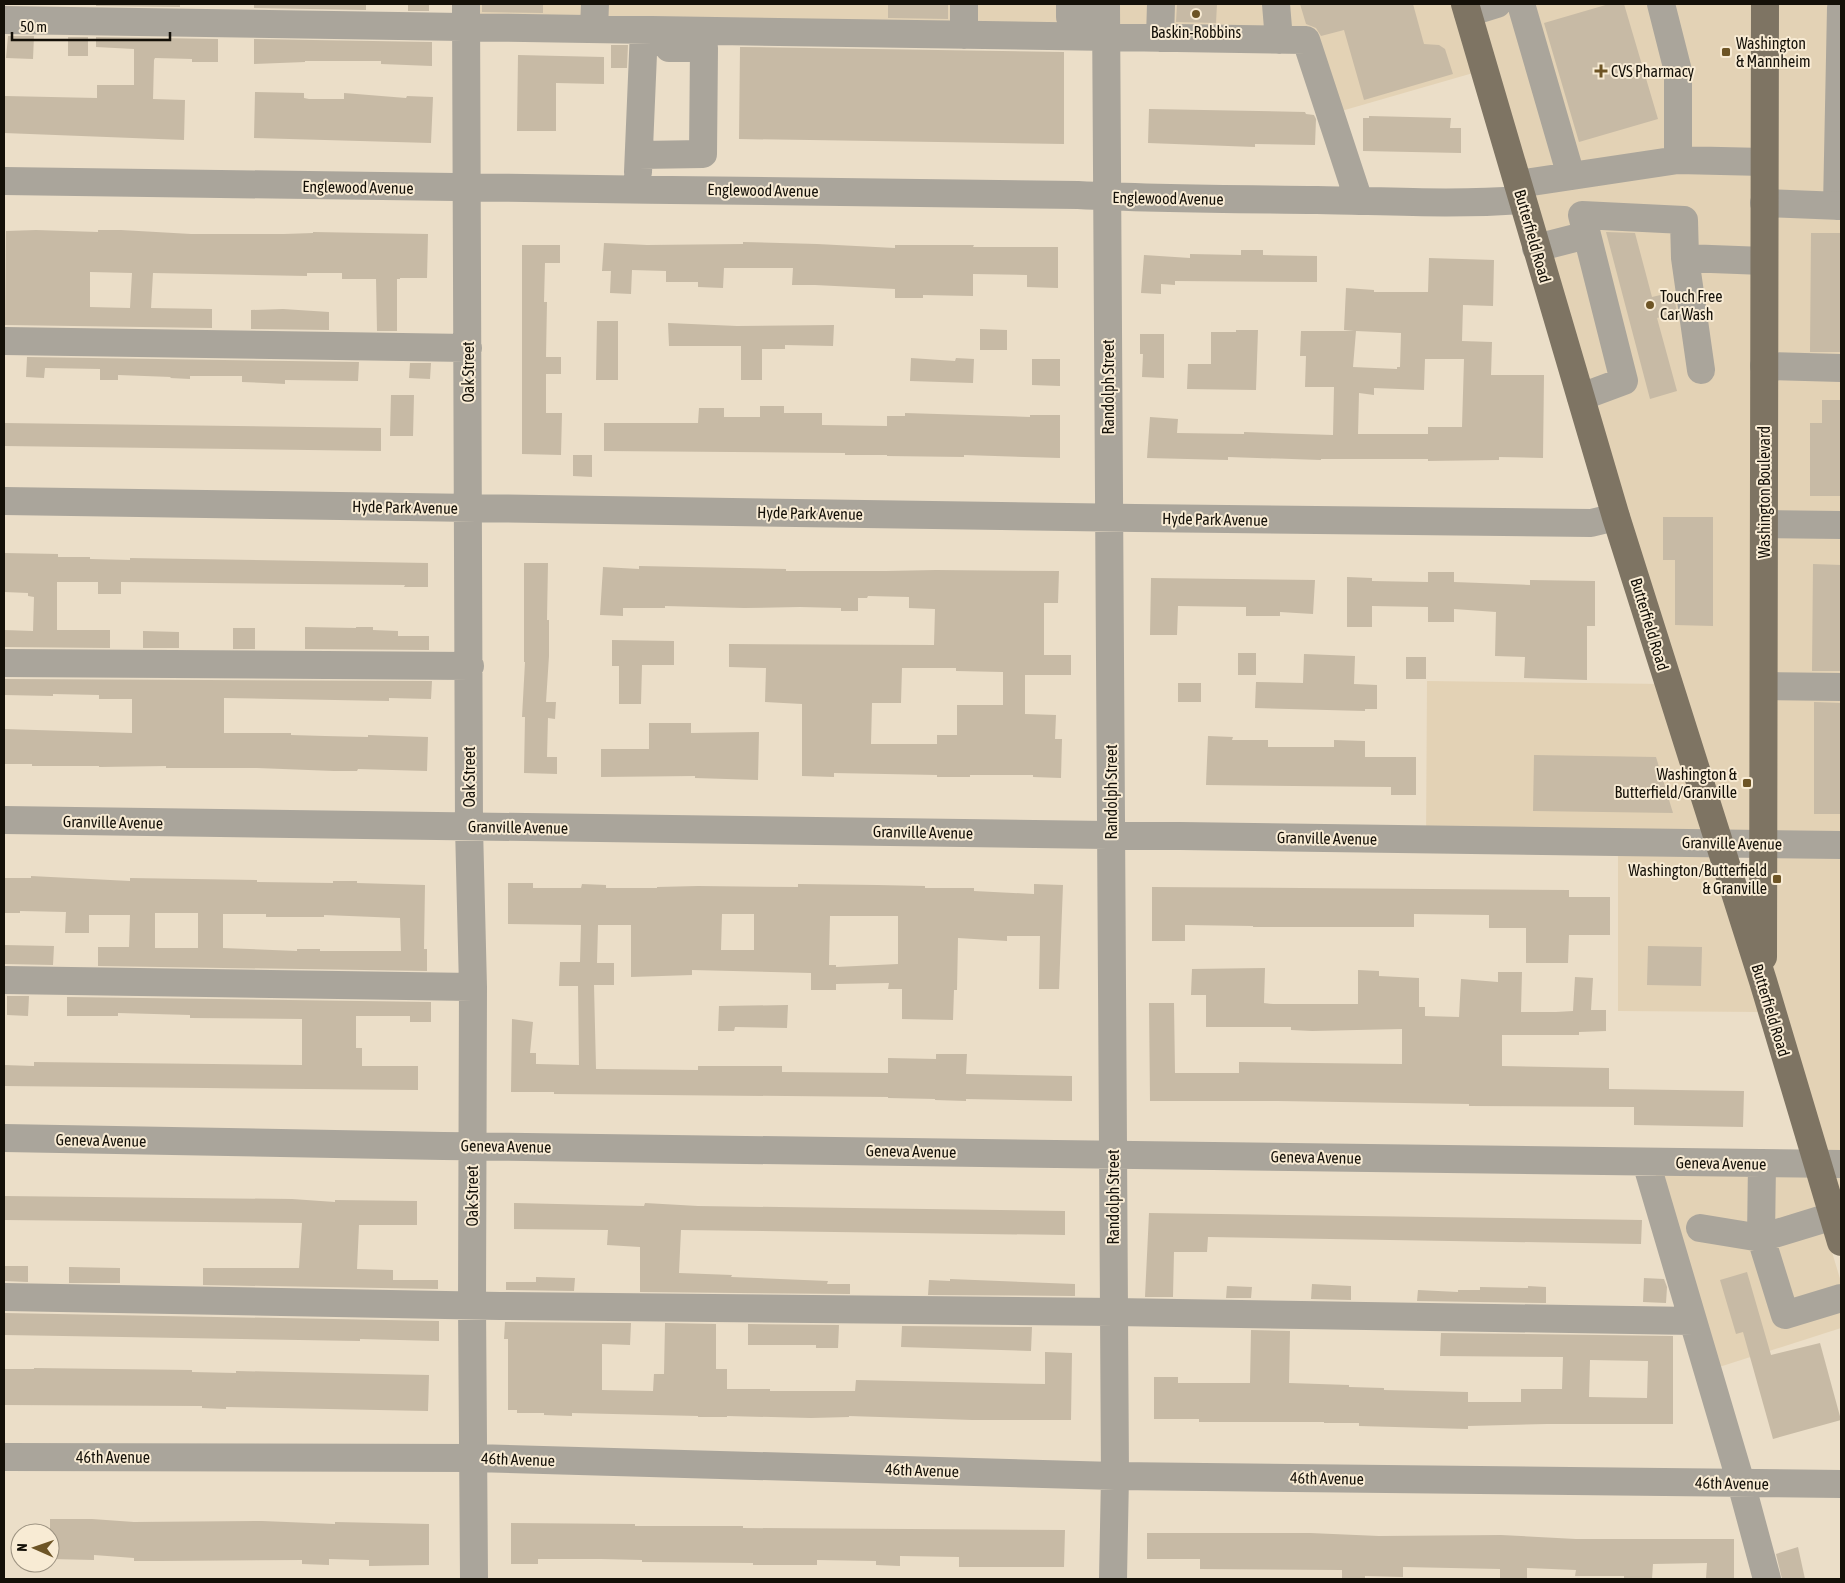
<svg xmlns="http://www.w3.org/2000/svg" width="1845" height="1583" font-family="'Asap Condensed',sans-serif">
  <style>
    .built { fill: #e3d2b5 }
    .building { fill: #c7baa5; fill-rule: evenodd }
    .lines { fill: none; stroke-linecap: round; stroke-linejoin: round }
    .minor { stroke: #aaa59b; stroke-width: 28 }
    .major { stroke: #7e7463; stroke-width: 28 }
    .poi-dot { fill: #6d5425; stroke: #f8ebd4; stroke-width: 2 }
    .labels { text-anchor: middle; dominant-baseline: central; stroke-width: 4; stroke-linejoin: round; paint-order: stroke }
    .poi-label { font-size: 16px; fill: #141008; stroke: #f8ebd4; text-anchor: start }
    .street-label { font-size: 16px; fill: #141008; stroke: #f8ebd4 }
  </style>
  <rect width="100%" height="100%" fill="#ebdec8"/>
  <path class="built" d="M474,4H1102L1103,34L474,24Z
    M1109,4H1460L1480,71L1324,116L1301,48L1110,46Z
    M1470,4H1760L1759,839H1720Z
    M1768,4H1841V1241L1766,980Z
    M1427,681L1664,684L1763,1012L1618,1011V845L1426,843Z
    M1653,1166L1807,1169L1841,1282V1328L1713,1369Z"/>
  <path class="building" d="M96,4H180V7L96,6Z
    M254,4H366V10L254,8Z
    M408,4H429V11H408Z
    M482,4H543V13L482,12Z
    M888,4H948V19L888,18Z
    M1177,4H1217L1216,23L1176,22Z
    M1300,4H1413L1424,44L1439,45L1445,49L1453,74L1364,100L1344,30L1321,36L1316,28L1306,24Z
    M1609,4H1624L1658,119L1579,142L1544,23Z
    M8,36H34L33,59L6,58Z
    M68,37H88V56H68Z
    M96,37L218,39V62H192V59L155,58L154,60L153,99L185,100L184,140L4,133L5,96L97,98V85H134V49L96,47Z
    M254,39L432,42V66L381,64V61H305V62L254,64Z
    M611,45H628L627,68H611Z
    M740,47L1064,52V144L739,139Z
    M518,55L604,57V84L556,83V131H517Z
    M255,92L304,93V98L309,99H344V93L406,98L407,96L433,97L431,143L254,138Z
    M1149,109L1305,112L1306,114L1314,115L1316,119L1315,145L1255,144V147L1148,143Z
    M1369,116L1451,118L1450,128H1461V153L1363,151V118H1369Z
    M36,230L98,232V230H121L191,234H284L313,233V232L428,234L427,278H400V279H397V331H377L376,279H342V273H307V276L153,273L151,308L212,309V328L5,325L6,231ZM90,272L132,273L130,308L90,307Z
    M1606,232L1635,233L1652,297L1673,292L1677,312L1657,318L1677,391L1650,399Z
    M1811,233H1841V352H1810Z
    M743,242L817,244L895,248V245H974L973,247H1058V288L1027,287V275L973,274V296L923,295V298H895V289L815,285H792L793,268H724L723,288L698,287V282H666V271L632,270L631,294L610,293L611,271H602L604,243L647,245L743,244Z
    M522,245H560V263H545L544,302H547L546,357H561V374H546V413H562L561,455L522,454Z
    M1241,250H1263V255L1317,256V282L1175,281V285L1161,284V294L1141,293L1144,255L1190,258V254L1241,255Z
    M1429,258L1494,260L1493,306L1463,305L1462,341L1492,342L1491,375H1544L1543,458L1499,457V460L1428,461V459H1321V460L1228,457V460L1147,458L1150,417L1178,419L1177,433L1244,434V432L1333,435L1334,387H1305L1306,356H1300L1301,331H1354L1344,330L1346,288L1374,290V292H1428ZM1356,331L1401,333L1400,367H1397V369L1353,367ZM1425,359H1464L1462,427H1428V434H1358L1359,393L1374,395V388L1424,390Z
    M283,309L329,312V330L251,329V310Z
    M597,321H618V380H596Z
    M668,323L737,326L834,325L833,346L785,345V349H762V380H741V346H669Z
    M980,329L1007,330V350H980Z
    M1236,330H1258L1256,390L1187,389L1188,364H1211V332H1236Z
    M1140,334H1164V378L1142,377L1143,354H1140Z
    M27,357L359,362L358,381L285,380V384L266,383L242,382V376H190V379L170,378L171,377L118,375V380H100V369L45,368L44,378L26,377Z
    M911,358L955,361L956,358L974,359L973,383L910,381Z
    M1032,359H1060V386L1032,385Z
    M410,363H431L430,379L409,378Z
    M391,395H414L413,436H390Z
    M1822,400H1841V496H1810V423H1822Z
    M760,406H784V413H822V425L887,426V416H905V413L1030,417V415H1060V458L964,455V457L887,456V455H845V453L604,451V423H698L699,408H724V417H760Z
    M4,423L381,428V451L4,446Z
    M573,455H592V477L573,476Z
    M1663,517H1713V626L1675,625V560H1663Z
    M4,553L58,554V557H90V559L130,560V558L428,563V587H404L405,585L121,582V594H98V582H57V630H110V648L4,647V630L33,631L34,597L28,596V593L4,592Z
    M524,563H548L547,620H549V656L546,702H556L555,719L548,718L547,757H557V774L524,773L525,717H522L525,662H524Z
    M1813,564L1841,565V671H1812Z
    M639,566L786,569V571H886L936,570L1059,571L1058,603H1044V655H1071V675H1025V714L1056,715L1055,739H1062L1061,778L1033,777V775H970V777H937V775L834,773V777L802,776V704L765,702L766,668L729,667V644L934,645L935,609L909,608V597L868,596L867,598H858V611H841V608L800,607L744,608L665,606V608H623V616L600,615L603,567L639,569ZM902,668H956V671L1003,672V705H957V735H937V744H871L872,703H901Z
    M1428,572H1454V582L1530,585V580L1595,581V626H1587V680L1524,678L1525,657L1495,656L1496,612L1454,609V622H1428V607L1372,606V627H1347V577L1372,578V581L1428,582Z
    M1151,578L1315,580L1313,614L1280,612V616H1246V607L1178,606L1177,635H1150Z
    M305,627L356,628V627H373V630L398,631V636H429V650L305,649Z
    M233,628H255V649H233Z
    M143,631L179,632V648H143Z
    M612,640L674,641V665H642L641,704H619V666H612Z
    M1238,653H1256V675H1238Z
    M1304,654L1355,656L1354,684L1377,685V709H1365V711L1255,708L1256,682L1303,683Z
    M1406,657H1426V679H1406Z
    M4,679L432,681L431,699L389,698V701L224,698V733H291V735L325,736L368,737V735L428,737L427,771L358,769L357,771H334L257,768H166V766L99,767V766H32V764H4V729L132,733V699H99V695L53,694V696L4,695Z
    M1178,683H1201V702H1178Z
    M1814,702L1841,703V814H1814Z
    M649,723H691V733L759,732L758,780L695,778V776L601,777V749H649Z
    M1208,736L1233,737L1232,740H1268V747H1334V740L1365,741V757H1416V795H1391V787L1206,785Z
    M1534,755L1656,757L1673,813L1533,811Z
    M31,876L130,881V878L257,880V882L333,883V881H357V883L425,885L424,949H427V971L98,966V947H129L130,915H89V933H65L66,912L20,911V913H4V878H31ZM155,913H198V948H155ZM223,914H266V917H324V915L400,918L401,951H320V949H297V951L223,948Z
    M508,883H533V888H581L582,884L606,885V888H657V887L698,886L798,887V884L877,885L925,886V888H974V891L1034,894V884L1063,885L1059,989H1039L1040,936H1007V941L958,938L957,990H954L953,1020L902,1019V989H888L889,983L836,984V990H811V973L692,970V975L631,977V925H598L597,963H614V985H594L596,1069L698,1070V1066H782V1072L888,1073V1058L936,1059V1054H967L966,1074L1072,1076V1101L966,1099V1101L935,1100V1099L888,1098V1097L554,1094V1092H511L512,1019L533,1022L530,1053H536V1064L579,1065L578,986H559L560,962H580L581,925L508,924ZM722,914H754V950H721ZM830,916H898V964L836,967V965H829Z
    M1152,887L1569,890V897H1610V935H1569L1568,963H1526V928H1489V915L1414,914V927H1253V926L1185,925V941H1152Z
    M4,945L54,946L53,965L4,964Z
    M1648,946L1702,947L1701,986L1647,985Z
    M1265,968L1264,1003L1273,1004H1358V970L1379,971V976L1419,978V1007H1425V1016L1459,1017L1461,979L1498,982V972H1522L1521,1012H1556L1573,1011L1575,977L1593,978L1591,1010H1606V1031L1579,1032V1035H1502V1066L1609,1068V1089L1744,1091L1743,1127L1634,1125V1107L1469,1106V1104L1278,1101H1150L1149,1003H1174L1175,1073H1239V1062L1402,1064V1029L1312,1031L1291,1030V1027H1206V995H1191L1192,969Z
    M7,996H29L28,1016L7,1015Z
    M67,997L431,1002V1022H410V1016H356V1048H362V1066H418V1090L4,1086V1065L34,1066V1062L302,1065V1019L190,1018V1015L118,1013V1016H67Z
    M788,1005L787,1028L735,1027L734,1031H718L719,1006Z
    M4,1196L292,1199L335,1202V1200L417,1201V1225H359L357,1269L393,1270V1280H438V1289L203,1285V1268H299L302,1223L4,1220Z
    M514,1203L644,1206L645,1203L698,1206L1065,1211V1235L681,1230L679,1273L732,1275L731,1277L828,1281L827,1284H850V1294L640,1292V1247L607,1245L608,1230L514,1229Z
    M1149,1213L1642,1220L1641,1244L1208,1237L1207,1252H1174L1173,1297H1145Z
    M4,1266H28V1282L4,1281Z
    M69,1267L120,1268V1283H69Z
    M1747,1272L1771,1355L1820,1343L1841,1420L1773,1439L1743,1332L1736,1334L1720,1280Z
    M536,1277L575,1278L574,1291L506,1290V1282H536Z
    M1644,1278L1664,1279L1667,1287L1666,1303L1643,1302Z
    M950,1279L1075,1284V1296L928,1295L929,1280L950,1281Z
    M1312,1284L1351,1286V1300L1311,1299Z
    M1227,1286L1252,1287L1251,1298H1226Z
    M1528,1286L1546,1287V1303L1417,1301L1418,1290L1458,1292V1290H1480V1287L1528,1288Z
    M4,1313L439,1321V1341L360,1339V1341L4,1335Z
    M505,1322L631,1323L630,1345L602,1344V1390L653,1391L654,1374H664L665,1323L716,1324V1369H727V1389H770V1391H855L856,1380L1045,1384V1352L1072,1353L1071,1420H972L849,1416V1417L811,1418L727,1416V1417H698V1416L613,1414L572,1413V1416L544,1415V1413H517V1410H508V1339H504Z
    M748,1324L839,1325L838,1348H816V1345H748Z
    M902,1326L1032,1327L1031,1351L901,1347Z
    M1251,1330L1290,1331L1289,1383L1349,1385V1387L1384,1388V1390L1468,1392V1402H1521V1389H1562L1563,1357L1440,1356L1441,1333L1673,1336V1424H1547L1468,1426V1429L1359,1426V1423H1324V1422H1199V1419H1154V1377H1178V1383H1250ZM1590,1360L1648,1361L1647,1398L1589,1397Z
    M34,1368L192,1370V1372L236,1373V1371L429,1375L428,1411L226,1407V1409L202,1408V1406L4,1405V1369H34Z
    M50,1519H92L134,1522L262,1521L335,1524V1522L429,1524V1565L369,1566V1560L329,1559V1565L302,1564V1560L160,1561H134V1558L94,1555V1560L50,1559Z
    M511,1523L635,1524V1526H743V1528L1065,1530L1064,1567H959V1557L900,1556V1566L876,1565V1561L817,1560V1565H753V1563L642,1562V1560L601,1559H538V1564H511Z
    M1147,1533H1310L1379,1536L1501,1535L1576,1539H1734V1578H1706L1707,1563L1653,1564L1652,1579H1624V1576H1575L1576,1570L1527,1568V1579H1500V1569L1403,1567V1577L1365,1576V1579H1342V1570L1200,1569V1559H1147Z
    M1798,1547L1805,1579H1782L1776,1554Z"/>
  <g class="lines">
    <path class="minor" d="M466,4L469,827L473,987L472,1305L474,1579
      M964,4V35
      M1070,4V17H1106
      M1106,4L1115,1476L1113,1579
      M1276,4L1279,40
      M1521,4L1571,176
      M1661,4L1678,71V160L1764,162
      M1468,13L1497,4
      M4,20L1306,40L1359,201
      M594,29L595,4
      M1160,38L1161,4
      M639,155L703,154L704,48H669
      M638,172L644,30
      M4,181C362,187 720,190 1078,195C1157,199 1237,199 1317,200C1385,201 1454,205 1522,200
      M1518,184L1678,160
      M1764,203L1841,206
      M1837,206L1841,8
      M1536,248L1587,235
      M1685,258L1701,370
      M4,341L468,348
      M1764,366L1841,368
      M1581,397L1624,381L1582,215L1684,220L1685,258L1764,261
      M4,501L1136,518L1591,523L1616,517
      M1764,524L1841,525
      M4,663L470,666
      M1764,686L1841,687
      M4,820L1841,845
      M4,980L473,987
      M4,1138L443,1146L1841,1164
      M1646,1162L1741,1483L1767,1579
      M1762,1163L1761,1238L1785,1315L1841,1298
      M1700,1228L1761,1238L1833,1216
      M4,1297L500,1306L1114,1312L1693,1321
      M4,1457L474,1458L1115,1476L1841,1484"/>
    <path class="major" d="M1465,4L1616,517L1763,981L1841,1242
      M1763,957L1765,4"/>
  </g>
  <g class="poi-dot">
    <circle cx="1196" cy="14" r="5"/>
    <rect x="1721" y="47" width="10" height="10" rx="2.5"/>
    <path d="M1598.5 63.5h5v5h5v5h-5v5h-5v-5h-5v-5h5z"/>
    <circle cx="1650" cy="305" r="5"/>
    <rect x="1742" y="778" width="10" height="10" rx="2.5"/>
    <rect x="1772" y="874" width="10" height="10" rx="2.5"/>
  </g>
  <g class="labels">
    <g class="poi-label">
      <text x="1196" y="32" text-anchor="middle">Baskin-Robbins</text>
      <text x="1736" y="43">Washington<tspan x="1736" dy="18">&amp; Mannheim</tspan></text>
      <text x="1611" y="71">CVS Pharmacy</text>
      <text x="1660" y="296">Touch Free<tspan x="1660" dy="18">Car Wash</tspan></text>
      <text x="1737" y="774" text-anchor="end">Washington &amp;<tspan x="1737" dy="18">Butterfield/Granville</tspan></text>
      <text x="1767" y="870" text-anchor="end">Washington/Butterfield<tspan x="1767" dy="18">&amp; Granville</tspan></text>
    </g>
    <g class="street-label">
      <text transform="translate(358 187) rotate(1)">Englewood Avenue</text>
      <text transform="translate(763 190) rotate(1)">Englewood Avenue</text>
      <text transform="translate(1168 198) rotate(1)">Englewood Avenue</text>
      <text transform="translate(1533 236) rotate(74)">Butterfield Road</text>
      <text transform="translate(468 372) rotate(-90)">Oak Street</text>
      <text transform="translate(1108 387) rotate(-90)">Randolph Street</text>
      <text transform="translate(1764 492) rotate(-90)">Washington Boulevard</text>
      <text transform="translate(405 507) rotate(1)">Hyde Park Avenue</text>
      <text transform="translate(810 513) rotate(1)">Hyde Park Avenue</text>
      <text transform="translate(1215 519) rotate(1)">Hyde Park Avenue</text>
      <text transform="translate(1650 624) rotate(73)">Butterfield Road</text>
      <text transform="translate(469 777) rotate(-90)">Oak Street</text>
      <text transform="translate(1111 792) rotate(-90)">Randolph Street</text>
      <text transform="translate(113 822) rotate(1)">Granville Avenue</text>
      <text transform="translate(518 827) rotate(1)">Granville Avenue</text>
      <text transform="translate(923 832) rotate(1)">Granville Avenue</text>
      <text transform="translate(1327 838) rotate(1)">Granville Avenue</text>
      <text transform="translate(1732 843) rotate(1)">Granville Avenue</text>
      <text transform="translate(1771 1010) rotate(73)">Butterfield Road</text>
      <text transform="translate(101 1140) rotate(1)">Geneva Avenue</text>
      <text transform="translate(506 1146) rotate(1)">Geneva Avenue</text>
      <text transform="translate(911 1151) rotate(1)">Geneva Avenue</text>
      <text transform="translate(1316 1157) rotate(1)">Geneva Avenue</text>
      <text transform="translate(1721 1163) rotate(1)">Geneva Avenue</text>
      <text transform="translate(472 1196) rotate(-90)">Oak Street</text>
      <text transform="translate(1113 1197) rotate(-90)">Randolph Street</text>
      <text x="113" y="1457">46th Avenue</text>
      <text transform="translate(518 1459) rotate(2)">46th Avenue</text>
      <text transform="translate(922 1470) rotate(2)">46th Avenue</text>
      <text transform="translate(1327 1478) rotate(1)">46th Avenue</text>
      <text transform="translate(1732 1483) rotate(1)">46th Avenue</text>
    </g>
  </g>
  <rect width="1845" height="1583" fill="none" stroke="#141008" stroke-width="10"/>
  <g transform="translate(35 1548) rotate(272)"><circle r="24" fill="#f8ebd4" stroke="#9d9382"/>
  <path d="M0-4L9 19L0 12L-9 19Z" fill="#6d5425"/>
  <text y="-8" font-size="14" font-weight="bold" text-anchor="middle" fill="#141008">N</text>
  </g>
  <path d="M12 32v8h158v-8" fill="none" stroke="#141008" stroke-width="2.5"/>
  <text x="20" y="32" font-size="15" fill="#141008" stroke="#f8ebd4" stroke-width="4" paint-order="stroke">50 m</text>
</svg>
